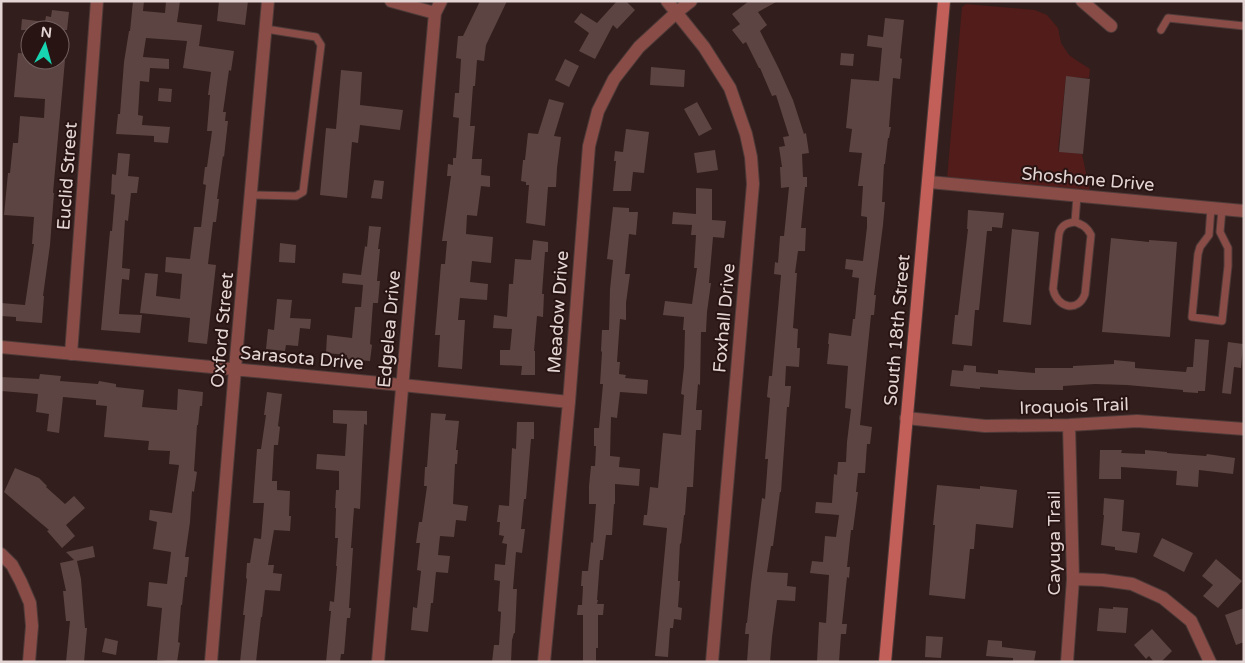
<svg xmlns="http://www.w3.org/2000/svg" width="1245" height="663" font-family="'Varela Round',sans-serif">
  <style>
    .green { fill: #511c1a }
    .building { fill: #5c4442 }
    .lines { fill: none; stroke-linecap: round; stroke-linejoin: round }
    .service-casing { stroke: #4e3b39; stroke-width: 9 }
    .minor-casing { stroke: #4e3b39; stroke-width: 14 }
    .secondary-casing { stroke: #4e3b39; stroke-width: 14 }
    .service { stroke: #894c47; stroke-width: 7 }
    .minor { stroke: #894c47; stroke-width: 12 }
    .secondary { stroke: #c25f59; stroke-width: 12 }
    .labels { text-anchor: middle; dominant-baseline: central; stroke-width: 4; stroke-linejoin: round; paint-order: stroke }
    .street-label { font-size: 18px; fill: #e3d5d3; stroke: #281413 }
  </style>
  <rect width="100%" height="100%" fill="#321e1c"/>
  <path class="green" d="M966,4L1035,10L1047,15L1058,28L1061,43L1069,55L1079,62L1090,69L1089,78L1066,77L1058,151L1082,154L1090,191L947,179L962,7Z"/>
  <path class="building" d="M133,1H144L143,11L165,13L166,1H180L177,22L202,25L199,46L234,51L231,71L229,70L223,112H226L225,121H228L224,157L223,156L217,199H219L216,222H213L208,264L216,265L207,344L188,342L190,318L140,313L145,273L158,274L156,296L180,299L182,274L165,272L166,257L190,259L194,227H201L206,185L203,184L205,167H207L212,131H207L210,95H208L211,72L183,68L187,41L146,38L143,57L169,59V69L150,68L149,82L140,81L138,115L143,116L142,125L170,127L168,143L154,142V136L116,134L118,114H120L124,62L129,31H130Z
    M219,1H248L245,25L217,21Z
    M480,1H507L486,45L484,61L477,60L475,86H473L470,126H475L472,159H482L481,175L490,176V187L481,186L477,216L467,215L466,234L493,237L491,263L472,261L470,282L488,284L487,300L460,298L458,320H465L462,369L438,367L440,335H435L441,264H445L447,241H442L451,176H447L448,164L453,165V158H456L459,118L453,117L455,93H459L461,59L456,58L458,36H463Z
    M617,1H626L635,10L617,29L613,25L595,59L579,51L589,33L574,22L581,13L597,23Z
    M749,1H778L758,12L767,25L760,31L779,69L793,100L804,134L806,133L809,153L802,154L803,177H807V187H805L801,228H806L805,251H798L795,273H797L793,328L798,329L797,348H800L799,367L786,366L785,386H791L789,407H787L781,492H780L773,546H771L767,572L788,573L787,586L796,587L795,601L777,600L772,637L770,662H747L749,634H745L746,623H747L751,584L762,498L765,499L768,459H765L770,398L767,397L769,376H772L781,275L774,274L775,262L778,263L780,236H784L789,187L781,188L780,167H782L779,147L785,146L783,137L789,136L776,95L772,96L760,68H759L746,42L743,44L732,30L740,24L732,14Z
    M52,10L69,12L67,30H21L22,19L45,22L46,16L51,17Z
    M885,18L904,20L900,58L902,59L900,79L893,78L889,127H891L889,138H888L885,164H884L882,202H885L883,225L874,295H876L874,315H871L860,425L872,427L870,444H867L865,473H858L856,492H858L853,530H851L847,567H850L849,578L847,577L842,624H847L846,634H841L839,662H817L819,622L826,623L829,575L810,573L812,561L823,562L825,536L836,537L839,515L815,513L816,502L832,503L834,474L837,475L838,462H846L847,442L851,409L845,408L848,366L827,364L829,344H828L829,333L851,336L853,319H855L859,278L852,277L853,270L845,269L846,259L863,261L867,227V217L861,216L863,186H858L862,153L849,152L852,129L846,128L851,79L879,81L882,48L867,46L868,35L883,37Z
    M18,53L30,54V60H65L53,193H54L50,245L43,296H44L42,323L16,321V317L1,316V303L25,305L34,244H32L34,217L4,215L8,173H10L13,143H18L20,116L44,118L45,99L14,97Z
    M841,53L854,54L853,66L840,65Z
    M565,59L579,66L569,87L555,80Z
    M651,67L685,70L684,87L650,85Z
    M341,70L362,72L360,105L403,110L400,130L360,125L358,143L352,142L347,198L320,195L326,128L336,129Z
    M1066,76L1090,79L1083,154L1059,152Z
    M159,88L172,89L171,102L158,101Z
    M549,99L564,103L554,136L561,137L557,168L556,187H548L545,226L526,223L529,185H526V182L521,181L523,160H525L528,133L538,134Z
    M697,102L712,129L699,136L684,109Z
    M626,129L649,132L644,173L633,172L631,191H613L616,161H614L615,151L623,152Z
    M715,150L718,170L697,173L694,153Z
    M118,153L130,154L128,176L139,177L137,193H131L128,221L125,220L122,268L130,269L129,280L122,279L119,314L142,315L140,333L101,330L110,231H112L115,195L111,194L112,174L116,175Z
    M374,180L384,181L382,199L371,198Z
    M696,188L712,189V220L726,221L724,238L713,237L709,283H711L707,312L706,332H701L700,385L698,384L696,410H702L701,430H696L693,487H687L685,515H684L681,544L680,543L678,581H680L678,607L682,608L681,620L674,619L673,628H670L668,657L655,656L667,528L643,525L644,515H647L650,487L658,488L663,433L681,435L684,395L681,394L684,367L685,330H683L684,317L663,315L665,301L692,304L697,268H694L696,235H691L692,225L672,224L673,212L696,214Z
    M613,207L629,208V212H638L636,235L629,234L625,274H630L626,303V320L620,319L617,362H620L619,374L626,375L625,378L648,380L647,394L620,392L617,418L611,417L610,456L620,457L619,467L640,469L639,486L615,484V504H614L612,535H606L603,560H600L597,600H598L597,604H604L603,615H598V648H596V662H583V615H577L578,605H582L583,586H581L582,571H588L591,542L593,543L596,504H589V486L591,466H595L596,446H594V428H599L603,384H600L602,352L601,351L602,330H609L610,289L613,260L607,259Z
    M968,210L1004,213L1002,228L992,227V231H987L979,310H975L972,346L952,344L955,315H958L968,229H967Z
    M369,226L381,227L378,249H380L377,281H380L378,303H373L370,344L372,345L370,361L347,359V355L326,353L327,335L352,338L355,307H361L363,285L342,283L343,273L361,275L365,246L367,247Z
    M1012,229L1039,232L1031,325L1003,322Z
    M1111,238L1149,242V240L1177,242L1170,337L1102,332Z
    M533,240L548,242V252H545L542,294H544L543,317L537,316L534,351H535V375H521L522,366L500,365V350H510L512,329L493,328L494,315L507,317L509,284H513L515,259L531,260Z
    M280,243L296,245L295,263L279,262Z
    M277,299L292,300L290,318L311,319L310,329L300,328L298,346L286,345L285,351L266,349L268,329L274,330Z
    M1195,339L1209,340L1205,391H1198V393L1183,392V390L1127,385L1095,384L1063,386V390H1019L980,387V389L950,386L952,370L963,371L964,365L976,366V372L998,374V370L1035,373V368H1073V366L1114,364V360L1135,362V368L1186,372L1187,367H1193Z
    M1228,342L1243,344L1241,368L1234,367L1231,394L1222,393Z
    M40,374L61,376L60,381L98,384L99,381L116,384V387L144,390L142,407L177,410L178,389L203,392L202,406H200L198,425H197L194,471L197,472L194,492L192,491L190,522L185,557H189L187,577H185L182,605H181L178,642L180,643L177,662L157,660L162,608L147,606L149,582L167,584L171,552L153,549L157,522L149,520L150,510L172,513L179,465L169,464L170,451L148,450L149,441L104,437L107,406L96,405V400L63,397L59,433L47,431L49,414L36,412L38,394L1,391V377L39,379Z
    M267,392L282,394L278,426L280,427L278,445H274L272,481H277V490L290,491L289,516H291L290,531L274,530L268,565H274L273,573L282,574L280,591L265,590L262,617H261L256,662H240L245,615H243L247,579L246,578L247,563H250L254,538L261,539L264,503H253L257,449H261L266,415H264Z
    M333,410L367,411V425L364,424L360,509L354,508L351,548H353L349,608H351L350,618H347L344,654H341L340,662H326L331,611H329L330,601L334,602L337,566H336L338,538H335L336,508H335L336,490H339V471L316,469L317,454L345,456L347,424L333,423Z
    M431,413L446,414L445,420L459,421L456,450H458L457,464H455L453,504L468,506L466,521L456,520L454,537L440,536L438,555L450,556L448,573L436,572L433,603H431L428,632L411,630L413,607L417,608L421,571L417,570L420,543H416L419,522H422L427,486H424L425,467H427Z
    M517,422H534V439H531L526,499H524L521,529H525L522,553L516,552L513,589H517L515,633H514L512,640L511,662H492L494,645H499L501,612L498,611L500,581L494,580L495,564L505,565L507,544L502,543L504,536L499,535L500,522H497L499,505L509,506L512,448L516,449Z
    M1100,450H1122L1121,453L1145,454V450L1167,452V453L1206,456L1207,454L1235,458L1233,474L1199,470L1198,487L1176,485L1177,471L1121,467V479H1099Z
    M15,468L39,478L47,486L46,487L65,504L74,496L85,508L66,525L75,536L62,548L47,531L49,530L4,492Z
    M937,485L980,489V486L1017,490L1013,528L976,524L974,549H970L965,599L929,595L935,525H933Z
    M1104,498L1124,500L1122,531L1140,533L1137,553L1115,550V547L1101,545L1104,515H1103Z
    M1162,538L1193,553L1184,572L1153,556Z
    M93,546L95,557L77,561L81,579L85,628H87L84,662H66L70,621H66L63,591H66L60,563L74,560L66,552Z
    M1216,559L1242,581L1218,608L1203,596L1213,585L1202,576Z
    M1113,607L1128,608L1126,633L1097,631L1099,608L1113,609Z
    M1244,608V642L1236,645L1225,615Z
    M1152,629L1172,651L1161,662H1154L1149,656L1146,659L1134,645Z
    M926,636L943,637L941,658L925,657Z
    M105,638L118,641L116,655L102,652Z
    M988,640L1002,641V647L1036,651L1034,662L1013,661V658L986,656Z"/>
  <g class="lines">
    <defs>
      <path id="service" d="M1161,30L1168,18L1244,26
        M251,195L296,196L303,192L321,45L316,37L266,29
        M1211,208L1209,235L1200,247L1198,254L1192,317L1222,321L1228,266V248L1220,232L1222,209
        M1075,222C1083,225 1087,227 1091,235L1085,294C1078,313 1057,308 1053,289L1059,234C1061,225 1067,223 1075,222Z
        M1075,222L1077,196"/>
      <path id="minor" d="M391,1L435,13
        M667,1L704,47L730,88L746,134L751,157L753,184L712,662
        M1082,1L1111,26
        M929,182L1244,211
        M1,347L402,385L569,402
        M71,354L97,1
        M906,418L985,426L1069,425L1137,421L1244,429
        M1,554L12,565L21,582L30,603L32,626L29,662
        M1073,579L1103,580L1132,584L1163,598L1191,621L1210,662
        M211,662L235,369L268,1
        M378,662L435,13L441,1
        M544,662L569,402L589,146L598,111L614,79L639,47L677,12L691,1
        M1067,662L1073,579L1069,425"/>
      <path id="secondary" d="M885,662L944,1"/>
    </defs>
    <use href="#service" class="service-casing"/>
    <use href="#minor" class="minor-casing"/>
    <use href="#secondary" class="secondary-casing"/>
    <use href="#service" class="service"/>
    <use href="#minor" class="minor"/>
    <use href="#secondary" class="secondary"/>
  </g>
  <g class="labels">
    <g class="street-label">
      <text transform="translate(67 176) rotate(-86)">Euclid Street</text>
      <text transform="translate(1088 179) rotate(5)">Shoshone Drive</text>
      <text transform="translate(558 312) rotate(-86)">Meadow Drive</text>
      <text transform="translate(724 318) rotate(-85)">Foxhall Drive</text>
      <text transform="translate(389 329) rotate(-85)">Edgelea Drive</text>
      <text transform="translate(222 330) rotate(-85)">Oxford Street</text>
      <text transform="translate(897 330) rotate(-85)">South 18th Street</text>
      <text transform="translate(302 358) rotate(5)">Sarasota Drive</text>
      <text transform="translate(1074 406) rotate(-2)">Iroquois Trail</text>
      <text transform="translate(1054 543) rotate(-90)">Cayuga Trail</text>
    </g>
  </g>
  <rect width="1245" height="663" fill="none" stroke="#e3d5d3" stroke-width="5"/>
  <g transform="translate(45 45) rotate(6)"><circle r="24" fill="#281413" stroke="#736160"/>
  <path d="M0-4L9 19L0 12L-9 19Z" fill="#18d5b2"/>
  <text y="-8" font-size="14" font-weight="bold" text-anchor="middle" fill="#e3d5d3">N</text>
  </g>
</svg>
